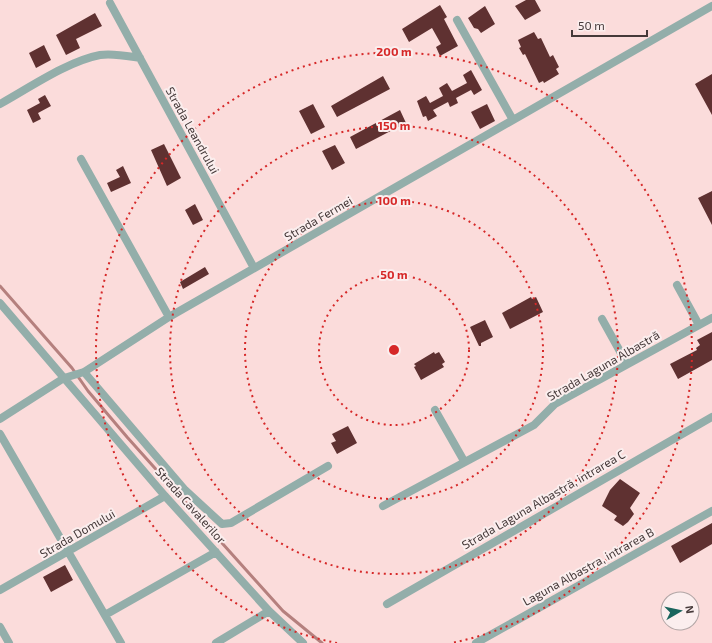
<svg xmlns="http://www.w3.org/2000/svg" width="712" height="643" font-family="'Exo 2',sans-serif">
  <style>
    .lines { fill: none; stroke-linecap: round; stroke-linejoin: round }
    .stream { stroke: #b5807e; stroke-width: 3 }
    .building { fill: #5f3131 }
    .street { stroke: #93aeaa; stroke-width: 8 }
    .ring { fill: none; stroke: #d62828; stroke-width: 2; stroke-dasharray: 2 4 }
    .labels { text-anchor: middle; dominant-baseline: central; stroke-width: 4; stroke-linejoin: round; paint-order: stroke }
    .street-label { font-size: 12px; fill: #453939; stroke: #fbeeee }
    .centre { fill: #d62828; stroke: #fbeeee; stroke-width: 2 }
    .ring-label { font-size: 12px; text-anchor: middle; font-weight: bold; fill: #d62828; stroke: #fbeeee; stroke-width: 4; stroke-linejoin: round; paint-order: stroke }
  </style>
  <rect width="100%" height="100%" fill="#fbdcdb"/>
  <g class="lines">
    <path class="stream" d="M0,286L72,368L88,391L127,437L283,611L322,643"/>
  </g>
  <path class="building" d="M526,0H535L541,11L525,20L515,6Z
    M440,5L447,17L444,19L458,46L440,56L436,47L441,44L432,28L409,42L402,29Z
    M485,6L495,24L481,33L478,29L474,28L468,18Z
    M95,13L102,26L76,39L80,48L66,55L56,35Z
    M534,32L538,39L541,38L550,57L553,55L559,67L556,69L559,74L544,83L543,81L539,83L525,54L523,55L519,48L521,47L518,40Z
    M44,45L51,60L36,68L29,53Z
    M471,70L482,90L474,95L471,90L456,98L458,103L450,107L448,102L433,110L437,116L428,121L426,116L423,117L417,101L426,96L430,103L443,96L439,88L447,83L452,91L467,83L463,75Z
    M712,74V115L695,84Z
    M383,76L390,89L337,117L331,106Z
    M45,95L51,106L38,113L41,119L33,123L27,110L40,103L38,99Z
    M313,104L325,127L311,134L299,111Z
    M487,104L495,121L480,129L471,112Z
    M400,110L406,123L356,149L350,137Z
    M164,144L181,178L167,186L151,150Z
    M335,145L345,163L332,170L322,151Z
    M123,166L131,183L111,192L107,183L120,177L116,170Z
    M712,191V225L698,198Z
    M195,204L203,220L193,225L185,210Z
    M205,267L209,274L183,289L180,282Z
    M531,297L532,299L536,297L543,312L510,329L502,313Z
    M485,320L493,337L481,343V346H479L470,327Z
    M712,332V360L678,379L670,364L697,350L696,348L700,345L697,340Z
    M434,352L435,354L439,352L445,362L442,364L444,367L421,380L414,367L416,366L414,364Z
    M348,426L357,443L337,454L331,443L336,441L332,434Z
    M620,479L640,493L630,508L634,514L628,522L623,526L614,520L617,516L602,506L610,490Z
    M712,523V544L680,563L671,546Z
    M65,565L73,580L51,592L43,577Z"/>
  <g class="lines">
    <path class="street" d="M110,3L254,268
      M457,20L513,120
      M0,104C29,88 68,61 100,55C113,53 127,56 140,58
      M81,159L169,317
      M677,285L699,325
      M0,303L64,378L84,372L169,317L712,6
      M602,319L627,364
      M84,372L185,490L222,524L231,523L328,466
      M435,410L464,461
      M0,419L64,378L165,496L269,611L303,643
      M0,434L121,643
      M383,506L534,425L555,404L712,318
      M0,590L165,496
      M387,604L712,417
      M105,615L216,552
      M0,627L9,643
      M216,643L269,611
      M476,643L712,511"/>
  </g>
  <g class="ring">
    <circle cx="394" cy="350" r="75"/>
    <circle cx="394" cy="350" r="149"/>
    <circle cx="394" cy="350" r="224"/>
    <path d="M337 643A298 298 0 1 1 451 643"/>
  </g>
  <g class="labels">
    <g class="street-label">
      <text transform="translate(193 130) rotate(61)">Strada Leandrului</text>
      <text transform="translate(318 218) rotate(-30)">Strada Fermei</text>
      <text transform="translate(603 365) rotate(-30)">Strada Laguna Albastră</text>
      <text transform="translate(543 499) rotate(-30)">Strada Laguna Albastră, intrarea C</text>
      <text transform="translate(191 505) rotate(48)">Strada Cavalerilor</text>
      <text transform="translate(77 533) rotate(-30)">Strada Domului</text>
      <text transform="translate(588 566) rotate(-29)">Laguna Albastra, intrarea B</text>
    </g>
  </g>
  <circle cx="394" cy="350" r="6" class="centre"/>
  <g class="ring-label">
    <text x="394" y="56">200 m</text>
    <text x="394" y="130">150 m</text>
    <text x="394" y="205">100 m</text>
    <text x="394" y="279">50 m</text>
  </g>
  <g transform="translate(680 611) rotate(81)"><circle r="19" fill="#fbeeee" stroke="#b2a6a6"/>
  <path d="M0-3L7 15L0 10L-7 15Z" fill="#19655d"/>
  <text y="-6" font-size="11" font-weight="bold" text-anchor="middle" fill="#453939">N</text>
  </g>
  <path d="M572 30v6h75v-6" fill="none" stroke="#453939" stroke-width="2"/>
  <text x="578" y="30" font-size="12" fill="#453939" stroke="#fbeeee" stroke-width="3" paint-order="stroke">50 m</text>
</svg>
